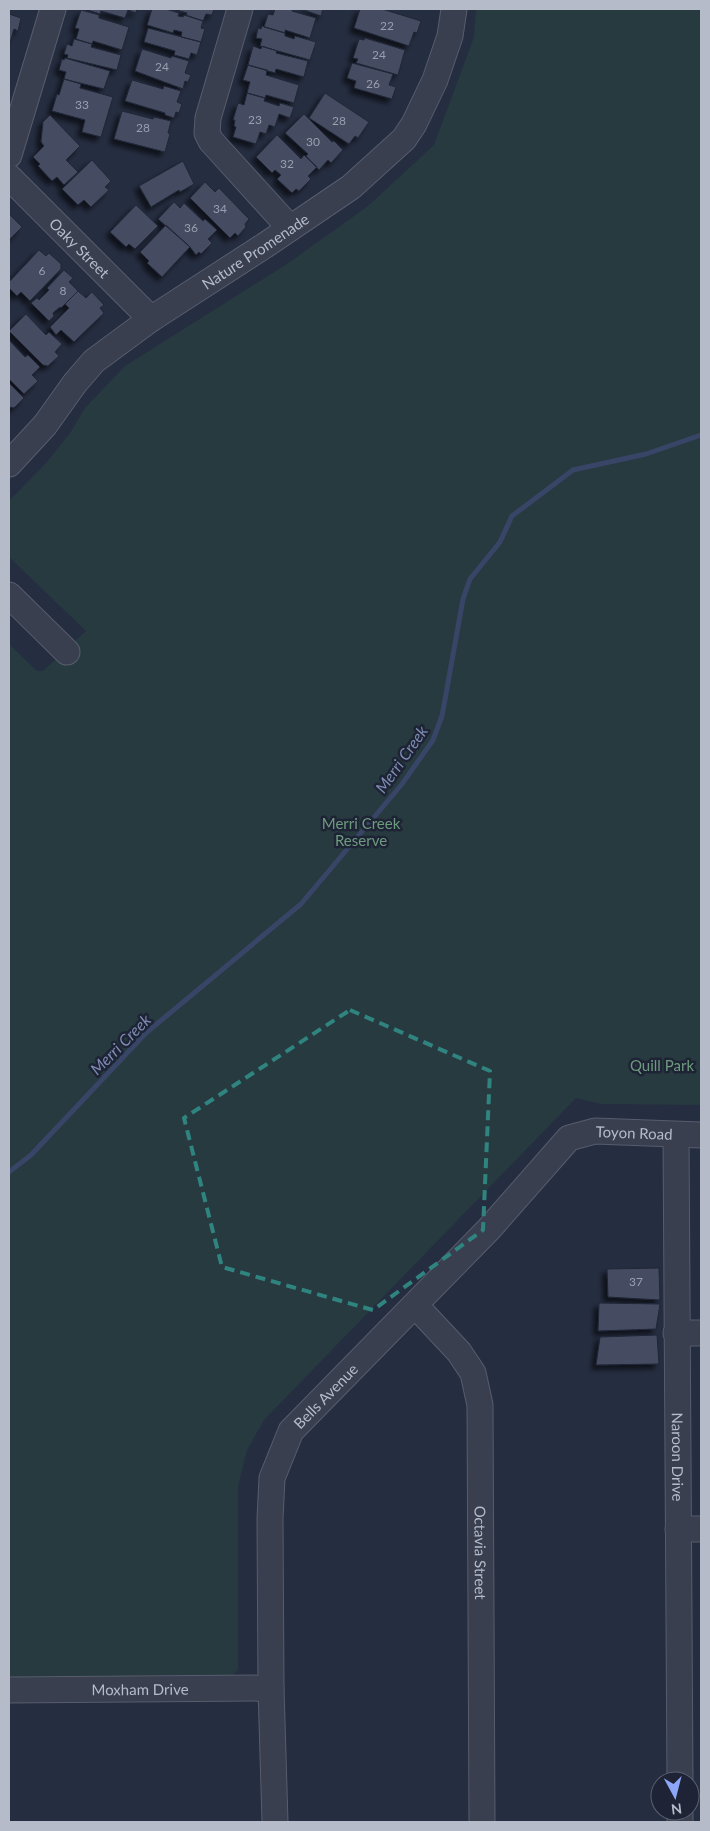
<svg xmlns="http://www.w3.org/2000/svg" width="710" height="1831" font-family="Lato,sans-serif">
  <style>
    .green { fill: #273a40 }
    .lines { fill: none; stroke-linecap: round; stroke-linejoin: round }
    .stream { stroke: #394567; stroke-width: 5 }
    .building { fill: #444c61; stroke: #202637; filter: url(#shadow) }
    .minor-casing { stroke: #575d6d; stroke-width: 27 }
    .minor { stroke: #393f4f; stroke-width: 25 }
    .marked { fill: none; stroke: #308480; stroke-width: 4; stroke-dasharray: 10 6; stroke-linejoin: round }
    .labels { text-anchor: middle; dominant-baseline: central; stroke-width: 5; stroke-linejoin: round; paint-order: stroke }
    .number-label { font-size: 12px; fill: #9a9fb0 }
    .street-label { font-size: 15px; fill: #b6bbca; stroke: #1e2435 }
    .park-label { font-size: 15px; fill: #6d9b7e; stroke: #1e2435 }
    .water-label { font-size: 16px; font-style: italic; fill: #7d8cb2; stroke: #1e2435 }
  </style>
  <defs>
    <filter id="shadow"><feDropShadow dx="-4.5" dy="4.5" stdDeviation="2.5" flood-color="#0009"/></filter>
  </defs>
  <rect width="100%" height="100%" fill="#252d40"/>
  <path class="green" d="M476,9H701V1105L601,1104L576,1098L264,1420L247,1450L238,1486V1670L231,1677L9,1678V644L37,671H43L86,631L9,557V501L47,462L70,433L85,408L125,366L287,264L368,206L434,145L474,37Z"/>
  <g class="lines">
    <path class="stream" d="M9,1172L31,1155L146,1033L301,904L402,784L433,740L442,716L463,599L470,579L500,542L512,516L573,470L646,454L701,435"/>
  </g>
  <path class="building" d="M85,9H137L136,13L128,10L125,18L101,11L100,14Z
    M152,9H166L179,13L178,16L183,17L184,15L203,21L201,28L205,29L201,42L181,37L182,32L174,30L173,33L147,25Z
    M173,9H214L212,15L206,14L203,21L186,15L187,13Z
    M275,9H293L292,11L316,18L310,38L285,30V33L264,27L268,14L273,15Z
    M304,9H323L321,16L304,10Z
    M360,9H382L421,21L417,33L414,32L409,46L354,28Z
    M81,10L99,15V18L129,27L122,50L93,41L92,44L76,39L79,29L75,28Z
    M9,14L21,18L18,31L14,29L9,46Z
    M262,26L285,33V36L294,39L295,36L316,42L310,60L260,46L262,39L256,38L258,28L261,29Z
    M148,28L201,42L197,55L191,53L189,59L174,55L175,51L144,42Z
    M365,38L405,50L398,75L356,63L358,59L353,58L359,39L364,40Z
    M74,39L92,44L91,47L121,55L117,70L67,58L68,55L64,54L67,44L72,46Z
    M253,46L261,49L262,46L277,51L276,53L308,61L304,77L276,69L275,73L248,65Z
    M142,49L171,58L172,56L189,61L185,73L191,75L188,82L185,81L183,89L135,71Z
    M65,58L110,71L104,89L64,79L66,72L59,70L62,59L64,60Z
    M352,63L393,74L389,85L396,87L392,99L354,88L356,81L347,78Z
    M248,65L267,70L266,75L299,85L294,103L266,95L265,98L247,93L250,82L243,80Z
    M64,79L81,84L80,88L113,97L101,137L82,132L85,120L52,111L57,94L59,95Z
    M132,80L163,89L164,86L181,91L177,102L182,104L179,113L176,112L174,118L165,115V113L125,101Z
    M247,93L265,98L264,101L279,106L280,103L294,107L290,118L279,114L275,127L269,125L266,134L260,132L256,144L233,137L236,127L234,126L235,120H233L238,103L244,105Z
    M325,93L369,122L358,138L355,136L349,144L309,118Z
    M122,111L153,119L154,117L171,121L168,133L170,134L165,152L114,139Z
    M304,114L332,142L334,141L343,150L331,163L328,160L319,170L306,156L308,154L285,133Z
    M50,115L80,146L66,160L78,172L64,185L57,177L52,181L38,166L40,164L33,157L44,146L41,142L43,122Z
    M277,135L301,159L304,155L317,167L308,176L311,179L299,191L296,189L292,193L277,179L281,175L275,170L272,173L256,157Z
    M92,160L111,181L105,187L109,190L91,207L84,200L78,205L62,189Z
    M183,161L194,184L180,192L179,190L151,207L139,186Z
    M205,182L215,192L219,188L249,219L245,224L246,227L238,236L235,233L230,238L190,198Z
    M174,202L180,208L184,203L203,221L205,219L217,230L208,239L212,243L201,254L199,252L196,255L190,247L158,219Z
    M136,205L158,226L135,249L129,244L126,247L110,232Z
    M9,214L22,227L9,240Z
    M166,225L190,247L162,277L147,263L149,261L140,252Z
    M39,250L46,256L49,253L61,264V269L30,301L21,292L17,296L9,288V282Z
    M64,270L73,278L69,282L78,291L61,308L60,307L53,313L54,316L49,321L31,303L37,298L39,300L49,290L47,288Z
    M78,291L86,298L92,292L104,305L100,308L104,313L74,342L61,330L56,335L50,327L69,308L65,304Z
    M26,314L46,335L49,332L62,344L55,352L59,356L48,366L43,365L9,331Z
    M9,340L25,357L28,355L40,367L32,375L38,381L24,394L9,379Z
    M9,383L24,398L14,408L11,407L9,409Z
    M659,1268L660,1300L608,1297L607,1269Z
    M599,1303L660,1304L656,1329L598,1331Z
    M657,1335L659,1364L596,1365L600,1337Z"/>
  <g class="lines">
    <defs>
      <g id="minor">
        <path d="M240,9L208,118L207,133L211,141L290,228"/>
        <path d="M9,155L53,9"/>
        <path id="s1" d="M9,177L151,319"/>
        <path id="s2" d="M9,464L45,425L75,383L94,361L151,319L264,246L351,187L404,139L414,124L435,80L450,36L454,9"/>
        <path d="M9,595L67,652"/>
        <path id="s3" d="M676,1135L680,1781"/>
        <path id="s4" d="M415,1305L459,1352L473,1373L480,1405L482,1822"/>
        <path d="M676,1333H701"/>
        <path d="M678,1529H701"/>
        <path id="s5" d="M9,1690L271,1688"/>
        <path d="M680,1811V1822"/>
        <path id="s6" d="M275,1822L271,1688L270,1519L272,1478L291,1431L489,1229L569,1138L595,1131L701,1135"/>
      </g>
    </defs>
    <use href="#minor" class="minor-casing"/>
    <use href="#minor" class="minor"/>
  </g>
  <path class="marked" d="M350,1010L490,1071L483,1230L373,1310L222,1267L184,1118Z"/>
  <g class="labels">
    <g class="number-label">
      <text x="387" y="25">22</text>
      <text x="379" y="54">24</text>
      <text x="162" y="66">24</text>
      <text x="373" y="83">26</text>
      <text x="82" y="104">33</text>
      <text x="255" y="119">23</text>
      <text x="339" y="120">28</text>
      <text x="143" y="127">28</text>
      <text x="313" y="141">30</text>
      <text x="287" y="163">32</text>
      <text x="220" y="208">34</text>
      <text x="191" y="227">36</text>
      <text x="42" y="270">6</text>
      <text x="63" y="290">8</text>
      <text x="636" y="1281">37</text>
    </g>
    <g class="street-label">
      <text stroke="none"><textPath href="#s1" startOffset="100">Oaky Street</textPath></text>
      <text stroke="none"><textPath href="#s2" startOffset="329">Nature Promenade</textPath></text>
      <text stroke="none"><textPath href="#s6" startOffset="865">Toyon Road</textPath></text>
      <text stroke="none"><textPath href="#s6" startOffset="444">Bells Avenue</textPath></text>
      <text stroke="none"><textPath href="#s3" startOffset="322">Naroon Drive</textPath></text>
      <text stroke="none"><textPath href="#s4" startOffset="270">Octavia Street</textPath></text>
      <text stroke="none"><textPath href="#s5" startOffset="131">Moxham Drive</textPath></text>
    </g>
    <g class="park-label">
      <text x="361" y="823">Merri Creek<tspan x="361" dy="17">Reserve</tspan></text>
      <text x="662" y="1065">Quill Park</text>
    </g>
    <g class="water-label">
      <text transform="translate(401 759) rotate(-55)">Merri Creek</text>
      <text transform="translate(120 1044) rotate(-45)">Merri Creek</text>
    </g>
  </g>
  <rect width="710" height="1831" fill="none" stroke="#b6bbca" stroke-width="20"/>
  <g transform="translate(675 1796) rotate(173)"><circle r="24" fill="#1e2435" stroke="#5b6071"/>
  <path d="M0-4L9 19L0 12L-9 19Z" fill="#8da7f8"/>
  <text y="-8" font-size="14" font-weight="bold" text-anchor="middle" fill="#b6bbca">N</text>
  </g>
</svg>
